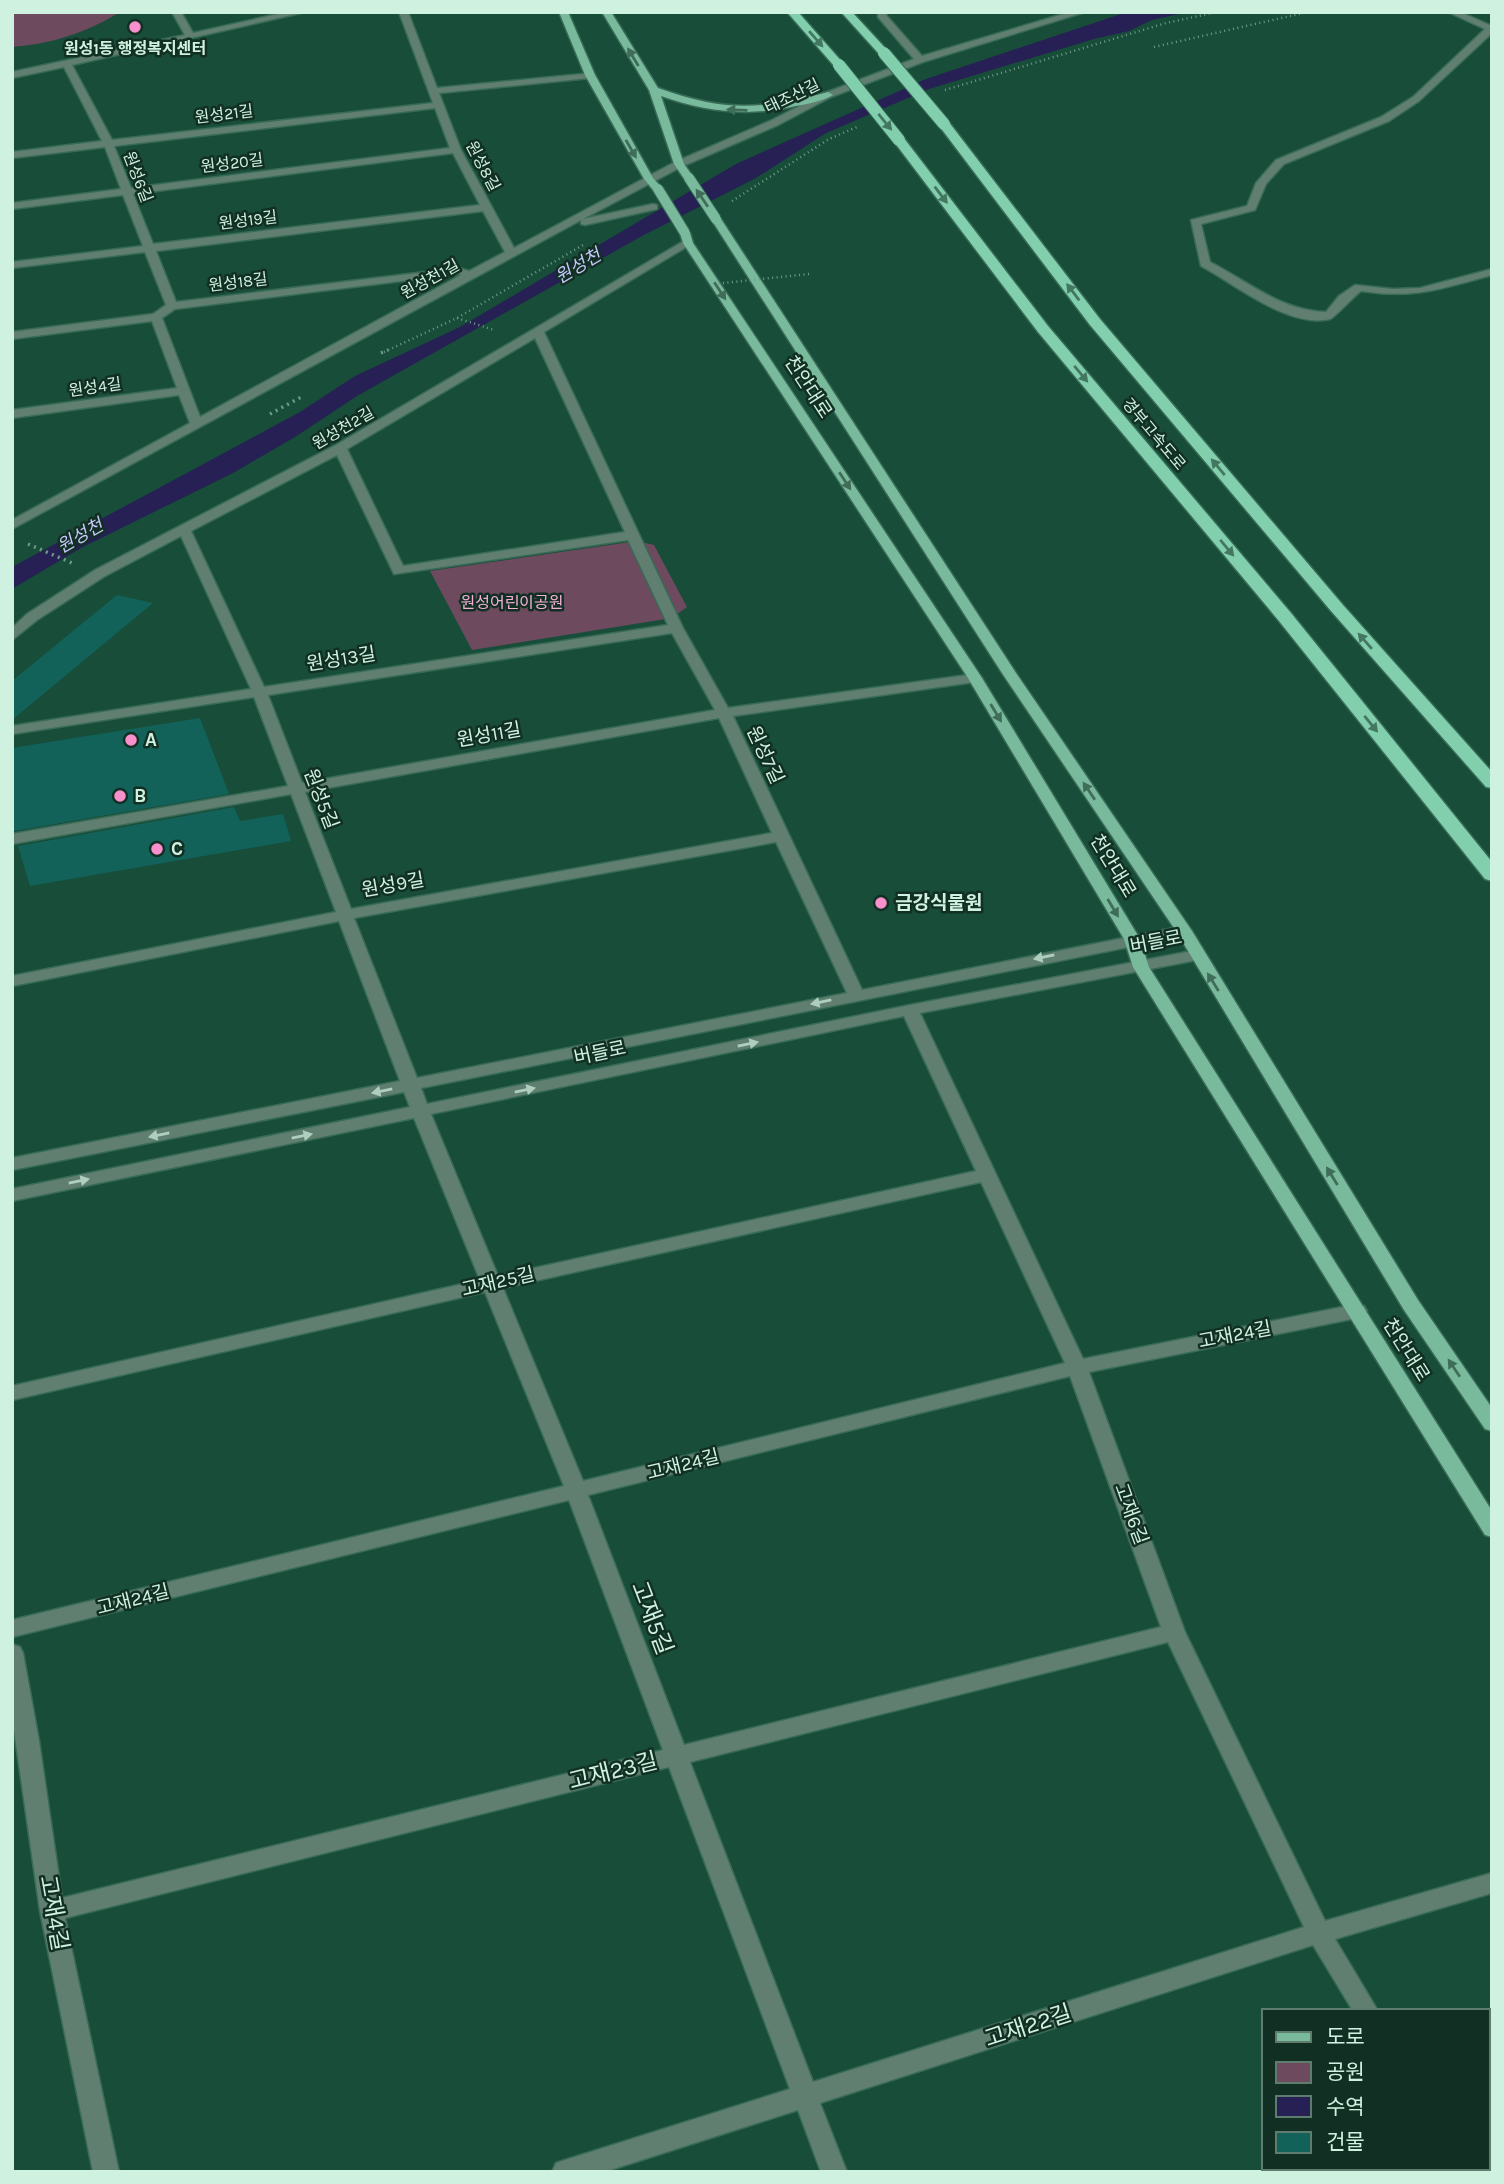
<svg xmlns="http://www.w3.org/2000/svg" width="1504" height="2184" font-family="Karla,'Noto Sans KR',sans-serif">
  <style>
    .green { fill: #6d4a5e }
    .water { fill: #262054 }
    .building { fill: #13625a }
    .lines { fill: none; stroke-linecap: round; stroke-linejoin: round }
    .minor-casing { stroke: #386b57; stroke-width: 3 }
    .major-casing { stroke: #386b57; stroke-width: 3 }
    .highway-casing { stroke: #386b57; stroke-width: 3 }
    .path-far1 { stroke: #709c8a; stroke-width: 2.5; stroke-dasharray: 1 3.5; stroke-linecap: butt }
    .path { stroke: #709c8a; stroke-width: 3.5; stroke-dasharray: 2 4.5; stroke-linecap: butt }
    .minor { fill: #607f70; fill-rule: evenodd }
    .major { fill: #79b99c; fill-rule: evenodd }
    .highway { fill: #82cfad; fill-rule: evenodd }
    .major-bridge-casing { stroke: #386b57; stroke-width: 12; stroke-linecap: butt }
    .highway-bridge-casing { stroke: #386b57; stroke-width: 14; stroke-linecap: butt }
    .path-bridge { stroke: #709c8a; stroke-width: 2.5; stroke-dasharray: 1 3.5; stroke-linecap: butt }
    .major-bridge { stroke: #79b99c; stroke-width: 10 }
    .highway-bridge { stroke: #82cfad; stroke-width: 12 }
    .oneway { fill: #447761 }
    .oneway2 { fill: #406d59 }
    .oneway3 { fill: #aecfbe }
    .poi-dot { fill: #f790cd; stroke: #122f23; stroke-width: 2.5 }
    .labels { text-anchor: middle; dominant-baseline: central; stroke-width: 5; stroke-linejoin: round; paint-order: stroke }
    .far-poi-label { font-size: 16px; font-weight: bold; fill: #cff1e0; stroke: #122f23 }
    .far-street-label { font-size: 16px; fill: #cff1e0; stroke: #122f23 }
    .far-park-label { font-size: 16px; fill: #f5aed6; stroke: #122f23 }
    .far-water-label { font-size: 18px; font-style: italic; fill: #c6c7fb; stroke: #122f23 }
    .street-label { font-size: 19px; fill: #cff1e0; stroke: #122f23 }
    .poi-label { font-size: 19px; font-weight: bold; fill: #cff1e0; stroke: #122f23; text-anchor: start }
    .near-street-label { font-size: 23px; fill: #cff1e0; stroke: #122f23 }
  </style>
  <rect width="100%" height="100%" fill="#174d39"/>
  <path class="green" d="M12,12H120C86,33 51,44 12,47Z
    M637,541L654,545L687,607L672,618L472,650L430,571Z"/>
  <path class="water" d="M1127,12H1188L1152,20L1129,31L1094,39L929,89L826,133L756,178L642,236L357,396L295,437L233,473L81,548L12,589V567L300,412L355,376L460,327L736,164L926,79Z"/>
  <path class="building" d="M117,595L153,603L12,720V681Z
    M200,718L229,794L14,831L12,748Z
    M234,807L240,821L283,814L291,841L30,886L18,846Z"/>
  <g class="lines">
    <defs>
      <path id="minor" d="M172,12H181L193,33L287,12H305L72,65L112,140L433,103L399,12H408L437,88L593,73L595,75L590,78L439,93L461,150L514,248L675,162L770,121L825,93L914,59L878,17V12H887L886,15L922,56L1070,12H1085L923,62L831,97L778,125L683,166L583,219L653,204L657,205V209L585,225L581,224V220L12,529V520L190,423L179,395L12,418V410L177,388L152,321L12,339V332L153,314L166,305L145,252L12,268V262L143,246L123,195L12,209V203L121,189L105,147L12,158V152L102,141L64,67L12,78V72L185,35ZM435,108L450,148L131,188L114,146ZM453,153L480,205L153,244L133,194ZM483,211L505,252L469,271L459,268L176,302L156,251ZM458,274L461,275L200,417L162,318L175,309Z
        M1448,12H1460L1492,26V33L1419,101L1389,121L1284,164L1266,184L1255,210L1201,224L1210,262C1249,282 1281,311 1326,312L1339,296L1355,285L1393,289L1420,288L1492,269V275C1440,289 1415,299 1361,291C1354,296 1333,319 1330,319C1289,329 1235,284 1201,266L1191,220L1247,206L1256,183L1276,160L1381,117L1413,97L1485,29Z
        M684,241L693,243L544,332L683,628L728,708L975,674L982,678L975,682L733,716L862,990L1184,926L1192,931L1184,936L421,1088L427,1104L910,1005L1197,950L1203,952L1205,955L1203,958L1197,960L920,1013L1083,1359L1357,1304L1364,1306L1367,1311L1364,1316L1357,1318L1089,1372L1185,1632L1325,1921L1492,1873V1893L1335,1939L1378,2011H1353L1313,1945L820,2103L847,2172H821L798,2110L604,2172H552L556,2163L565,2160L790,2089L669,1767L65,1918L119,2172H93L40,1911L12,1716V1644L20,1647L23,1653L39,1741L62,1898L663,1750L569,1500L12,1637V1620L564,1486L485,1292L12,1400V1386L480,1280L414,1118L12,1201V1189L410,1107L404,1092L12,1170V1158L400,1081L339,921L12,986V976L336,912L291,794L12,844V834L288,786L254,697L12,734V726L251,689L181,536L105,576L37,620L12,640V628L27,614L95,570L336,445ZM535,338L625,532L403,566L347,449ZM337,455L394,574L628,540L668,625L264,687L191,531ZM672,633L715,710L302,783L268,695ZM719,718L772,833L351,909L305,792ZM776,842L847,993L417,1078L354,918ZM904,1016L976,1171L498,1276L431,1114ZM981,1182L1065,1363L583,1481L503,1288ZM1070,1376L1161,1627L684,1745L588,1495ZM1168,1642L1304,1927L813,2082L690,1762Z
        M1450,2168H1476L1478,2172H1452Z"/>
      <path id="major" d="M559,12H568L595,75L653,178L663,189L662,191H654L644,179L585,75Z
        M602,12H611L658,88C725,112 759,110 828,92L833,95C823,101 808,104 796,106C749,117 706,112 661,96L684,164L694,178L685,180L674,164L649,90Z
        M716,216L721,219L1016,673L1192,931L1418,1300L1492,1408V1431L1485,1429L1404,1310L1176,931L1002,673L711,219Z
        M685,230L690,233L693,243L982,678L1140,939L1149,967L1492,1511V1537L1485,1535L1133,967L1124,939L968,678L683,243L680,233Z"/>
      <path id="highway" d="M787,12H798L843,63V67H835Z
        M841,12H852L888,51V55H880Z
        M940,121H948L1100,319L1343,605L1492,772V788L1486,787L1331,611L1090,325L940,127Z
        M899,136L903,137L1048,326L1291,613L1492,862V881L1485,879L1279,621L1038,332L895,143V137Z"/>
    </defs>
    <use href="#minor" class="minor-casing"/>
    <use href="#major" class="major-casing"/>
    <use href="#highway" class="highway-casing"/>
    <path class="path-far1" d="M1154,47L1308,12
      M945,90L1166,23L1217,12
      M732,201L829,139L857,127
      M457,318L494,330
      M384,352L457,318L583,245"/>
    <path class="path" d="M381,353L388,350
      M270,414L303,396
      M28,544L72,563"/>
    <use href="#minor" class="minor"/>
    <use href="#major" class="major"/>
    <use href="#highway" class="highway"/>
    <defs>
      <path id="major-bridge" d="M689,178L716,219
        M658,189L685,233"/>
      <path id="highway-bridge" d="M884,53L944,124
        M839,65L899,140"/>
    </defs>
    <use href="#major-bridge" class="major-bridge-casing"/>
    <use href="#highway-bridge" class="highway-bridge-casing"/>
    <path class="path-bridge" d="M714,284L809,274"/>
    <use href="#major-bridge" class="major-bridge"/>
    <use href="#highway-bridge" class="highway-bridge"/>
  </g>
  <defs><path id="oneway-solid" d="M-6-.8H1V-3.2L6.5 0L1 3.2V.8H-6Z" transform="scale(1.75)"/></defs>
  <g class="oneway">
    <use href="#oneway-solid" transform="translate(816 39) rotate(49)"/>
    <use href="#oneway-solid" transform="translate(885 122) rotate(51)"/>
    <use href="#oneway-solid" transform="translate(941 195) rotate(53)"/>
    <use href="#oneway-solid" transform="translate(1073 292) rotate(-127)"/>
    <use href="#oneway-solid" transform="translate(1081 374) rotate(50)"/>
    <use href="#oneway-solid" transform="translate(1218 467) rotate(-130)"/>
    <use href="#oneway-solid" transform="translate(1227 548) rotate(50)"/>
    <use href="#oneway-solid" transform="translate(1365 641) rotate(-131)"/>
    <use href="#oneway-solid" transform="translate(1371 724) rotate(51)"/>
  </g>
  <g class="oneway2">
    <use href="#oneway-solid" transform="translate(633 57) rotate(-121)"/>
    <use href="#oneway-solid" transform="translate(737 110) rotate(-178)"/>
    <use href="#oneway-solid" transform="translate(631 149) rotate(60)"/>
    <use href="#oneway-solid" transform="translate(702 198) rotate(-124)"/>
    <use href="#oneway-solid" transform="translate(720 291) rotate(57)"/>
    <use href="#oneway-solid" transform="translate(845 481) rotate(57)"/>
    <use href="#oneway-solid" transform="translate(996 713) rotate(59)"/>
    <use href="#oneway-solid" transform="translate(1089 791) rotate(-124)"/>
    <use href="#oneway-solid" transform="translate(1113 908) rotate(59)"/>
    <use href="#oneway-solid" transform="translate(1213 982) rotate(-122)"/>
    <use href="#oneway-solid" transform="translate(1332 1176) rotate(-122)"/>
    <use href="#oneway-solid" transform="translate(1454 1368) rotate(-124)"/>
  </g>
  <g class="oneway3">
    <use href="#oneway-solid" transform="translate(1044 957) rotate(169)"/>
    <use href="#oneway-solid" transform="translate(821 1002) rotate(168)"/>
    <use href="#oneway-solid" transform="translate(748 1044) rotate(-12)"/>
    <use href="#oneway-solid" transform="translate(525 1090) rotate(-12)"/>
    <use href="#oneway-solid" transform="translate(382 1091) rotate(169)"/>
    <use href="#oneway-solid" transform="translate(159 1135) rotate(169)"/>
    <use href="#oneway-solid" transform="translate(302 1136) rotate(-12)"/>
    <use href="#oneway-solid" transform="translate(79 1181) rotate(-12)"/>
  </g>
  <g class="poi-dot">
    <circle cx="135" cy="27" r="7"/>
    <circle cx="131" cy="740" r="7"/>
    <circle cx="120" cy="796" r="7"/>
    <circle cx="157" cy="849" r="7"/>
    <circle cx="881" cy="903" r="7"/>
  </g>
  <g class="labels">
    <g class="far-poi-label">
      <text x="135" y="48">원성1동 행정복지센터</text>
    </g>
    <g class="far-street-label">
      <text transform="translate(792 96) rotate(-26)">태조산길</text>
      <text transform="translate(224 114) rotate(-7)">원성21길</text>
      <text transform="translate(232 163) rotate(-7)">원성20길</text>
      <text transform="translate(483 166) rotate(62)">원성8길</text>
      <text transform="translate(138 177) rotate(69)">원성6길</text>
      <text transform="translate(248 220) rotate(-7)">원성19길</text>
      <text transform="translate(430 279) rotate(-29)">원성천1길</text>
      <text transform="translate(238 282) rotate(-7)">원성18길</text>
      <text transform="translate(95 387) rotate(-8)">원성4길</text>
      <text transform="translate(343 428) rotate(-30)">원성천2길</text>
      <text transform="translate(1154 434) rotate(50)">경부고속도로</text>
    </g>
    <g class="far-park-label">
      <text x="512" y="602">원성어린이공원</text>
    </g>
    <g class="far-water-label">
      <text transform="translate(578 266) rotate(-31)">원성천</text>
      <text transform="translate(80 536) rotate(-30)">원성천</text>
    </g>
    <g class="street-label">
      <text transform="translate(808 387) rotate(57)">천안대로</text>
      <text transform="translate(341 659) rotate(-9)">원성13길</text>
      <text transform="translate(489 735) rotate(-10)">원성11길</text>
      <text transform="translate(765 755) rotate(65)">원성7길</text>
      <text transform="translate(321 799) rotate(69)">원성5길</text>
      <text transform="translate(1113 866) rotate(59)">천안대로</text>
      <text transform="translate(393 885) rotate(-10)">원성9길</text>
      <text transform="translate(1156 942) rotate(-11)">버들로</text>
      <text transform="translate(600 1053) rotate(-12)">버들로</text>
      <text transform="translate(498 1282) rotate(-13)">고재25길</text>
      <text transform="translate(1235 1335) rotate(-11)">고재24길</text>
      <text transform="translate(1406 1350) rotate(58)">천안대로</text>
      <text transform="translate(683 1465) rotate(-14)">고재24길</text>
      <text transform="translate(1131 1514) rotate(70)">고재6길</text>
      <text transform="translate(133 1600) rotate(-14)">고재24길</text>
    </g>
    <g class="poi-label">
      <text x="145" y="740">A</text>
      <text x="134" y="796">B</text>
      <text x="171" y="849">C</text>
      <text x="895" y="903">금강식물원</text>
    </g>
    <g class="near-street-label">
      <text transform="translate(652 1618) rotate(69)">고재5길</text>
      <text transform="translate(613 1771) rotate(-14)">고재23길</text>
      <text transform="translate(54 1913) rotate(80)">고재4길</text>
      <text transform="translate(1028 2026) rotate(-18)">고재22길</text>
    </g>
  </g>
  <rect width="1504" height="2184" fill="none" stroke="#cff1e0" stroke-width="28"/>
  <rect x="1262" y="2009" width="228" height="161" fill="#122f23" stroke="#5e7d6f" stroke-width="2"/>
  <rect x="1276" y="2032" width="35" height="10" fill="#79b99c" stroke="#5e7d6f" stroke-width="2"/>
  <text x="1326" y="2044" font-size="21" fill="#cff1e0">도로</text>
  <rect x="1276" y="2062" width="35" height="21" fill="#6d4a5e" stroke="#5e7d6f" stroke-width="2"/>
  <text x="1326" y="2079" font-size="21" fill="#cff1e0">공원</text>
  <rect x="1276" y="2096" width="35" height="21" fill="#262054" stroke="#5e7d6f" stroke-width="2"/>
  <text x="1326" y="2114" font-size="21" fill="#cff1e0">수역</text>
  <rect x="1276" y="2132" width="35" height="21" fill="#13625a" stroke="#5e7d6f" stroke-width="2"/>
  <text x="1326" y="2149" font-size="21" fill="#cff1e0">건물</text>
</svg>
